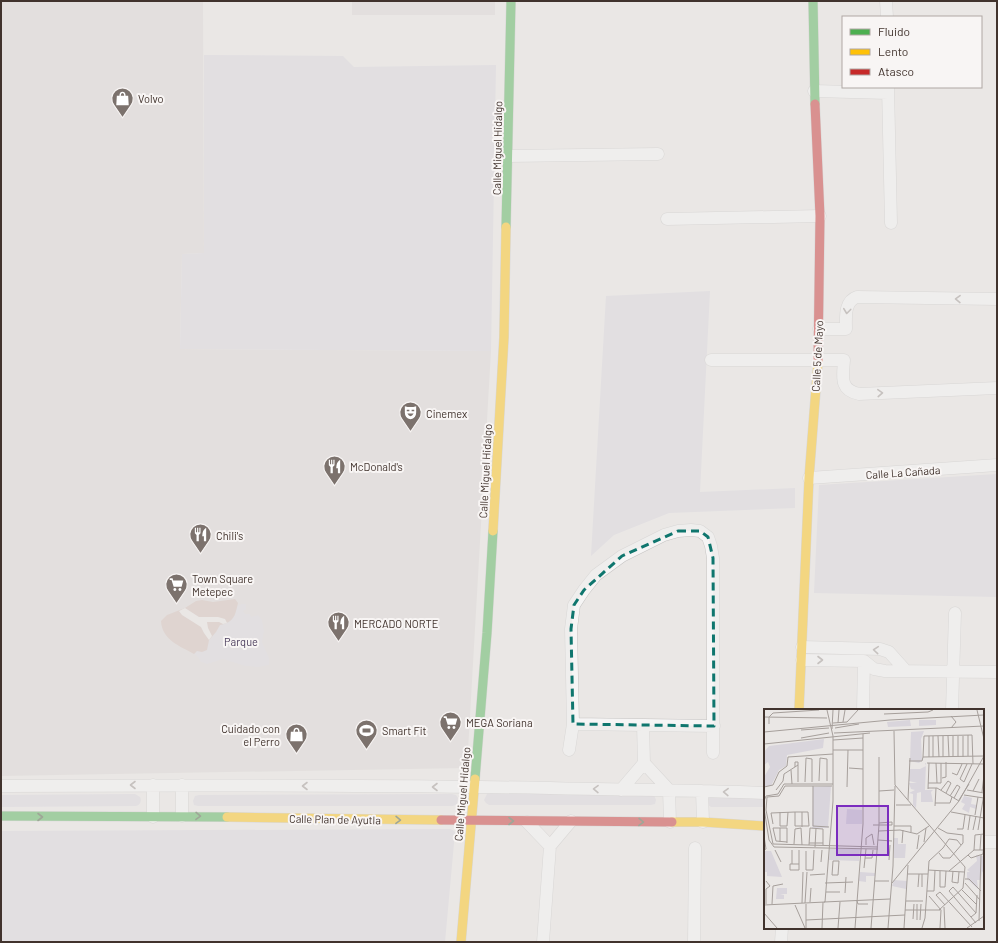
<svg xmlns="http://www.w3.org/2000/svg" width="998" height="943" font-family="Barlow,sans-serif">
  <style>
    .built { fill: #dcd6d4 }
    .green { fill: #d9d5dc }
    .water { fill: #d2bcb7 }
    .pier { fill: #eae7e5 }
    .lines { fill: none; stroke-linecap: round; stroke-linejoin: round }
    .street-casing { stroke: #c5c3c2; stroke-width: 13 }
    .fast-casing { stroke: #c5c3c2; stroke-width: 10 }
    .slow-casing { stroke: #c5c3c2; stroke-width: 10 }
    .jam-casing { stroke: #c5c3c2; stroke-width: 10 }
    .street { stroke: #f6f5f5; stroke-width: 12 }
    .fast { stroke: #4caf50; stroke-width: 9 }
    .slow { stroke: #ffc107; stroke-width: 9 }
    .jam { stroke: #c62828; stroke-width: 9 }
    .oneway { stroke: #9c9491 }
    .oneway2 { stroke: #445838 }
    .marked { fill: none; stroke: #0f766e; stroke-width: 3; stroke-dasharray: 8 5; stroke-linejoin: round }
    .labels { text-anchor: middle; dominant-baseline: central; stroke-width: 4; stroke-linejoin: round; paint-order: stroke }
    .poi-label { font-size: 11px; fill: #41332d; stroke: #f8f5f4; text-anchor: start }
    .street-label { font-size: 11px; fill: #41332d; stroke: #f8f5f4 }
    .park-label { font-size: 11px; fill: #4a3c5c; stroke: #f8f5f4 }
    .inset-road { fill: none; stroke: #a69f9b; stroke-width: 1 }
    .view { fill: #7b2cbf; fill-opacity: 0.15; stroke: #7b2cbf; stroke-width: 2 }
    .inset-edge { fill: none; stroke: #41332d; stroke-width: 2 }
  </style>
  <rect width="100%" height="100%" fill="#eae7e5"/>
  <path class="built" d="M1,1H203L204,253L182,254L180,349L491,351L467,768L1,776Z
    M352,1H495V15H352Z"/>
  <path class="green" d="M204,55L343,56L354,67L496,65L491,351L180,349L182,254L204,253Z
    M710,291L700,492L795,488V508L669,513L614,535L591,556L606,296Z
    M997,474V597L814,593L819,485Z
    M242,604H246V609L243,611L245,614H250L251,617L258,615L262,620L264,631L262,642L269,658V665L258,667L245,666L223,659L207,664L201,662L198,657L194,654L197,651L208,645L209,640L216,632L220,624L235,615L237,606Z
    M491,793L651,794L654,795L656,800L655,804L651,805H489L486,803L484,800L487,794Z
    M135,794L140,797C142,801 140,805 136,806L1,807V795Z
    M452,794L456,795L458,798L457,804L453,806H198L194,805L193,801L195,796L199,795Z
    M765,795V807H711L708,805L706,799L709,796Z
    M451,829L455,832L445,942H1V831Z"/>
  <path class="water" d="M235,599L238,603C235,616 234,622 220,625L216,632L209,640L207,650L202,652L197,651L194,654C180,646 162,640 161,621L167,615L185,608L196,601L202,600L213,602Z"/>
  <path class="pier" d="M185,608L199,617H218L225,619L227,623L223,624L219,622H207L208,628L212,636L209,640L204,633L201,627L182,615L179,611Z"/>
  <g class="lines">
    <defs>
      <path id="street" d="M886,1L887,17
        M888,87L891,223
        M814,91L888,93
        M509,156L658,154
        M667,219L820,216
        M819,329H846C846,318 844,301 857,297L997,299
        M711,360H844C843,376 839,390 859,394L997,388
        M809,478L997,465
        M802,647L880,649L889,652L906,671
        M802,660L864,661L874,669L885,671L997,672
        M863,710L864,661
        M952,710L955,613
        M573,724L714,726
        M643,725L644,763L669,790L670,822
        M569,750L573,724L571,629L574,605L584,590L596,575L622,556L664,535L678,531L691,530L700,531L708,537L711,546L713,558V753
        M153,785V817
        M182,785V816
        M1,786C184,785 367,785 550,788C622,790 693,790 765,793
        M621,790L644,763
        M702,791L703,822
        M527,822L550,846
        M983,842H997
        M543,942L550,846L571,821
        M694,942L695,848
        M781,942L782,928"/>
      <path id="fast" d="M813,1L815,104
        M506,227L511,1
        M475,779L487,633L493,531
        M1,816L227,817"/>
      <path id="slow" d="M493,531L504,337L506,227
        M799,710L809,478L818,362
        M227,817L441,820
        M672,822H703L765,826
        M461,942L475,779"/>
      <path id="jam" d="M815,104L820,216L818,362
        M441,820L672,822"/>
    </defs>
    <use href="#street" class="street-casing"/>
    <use href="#fast" class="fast-casing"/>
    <use href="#slow" class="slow-casing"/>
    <use href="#jam" class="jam-casing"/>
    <use href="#street" class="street"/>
    <use href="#fast" class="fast"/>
    <use href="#slow" class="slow"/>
    <use href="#jam" class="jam"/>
  </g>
  <defs><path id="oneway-chevron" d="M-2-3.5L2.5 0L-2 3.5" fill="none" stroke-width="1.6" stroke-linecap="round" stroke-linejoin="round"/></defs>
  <g class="oneway">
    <use href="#oneway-chevron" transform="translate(958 299) rotate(-179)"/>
    <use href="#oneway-chevron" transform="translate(847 311) rotate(97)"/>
    <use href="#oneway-chevron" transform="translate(880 393) rotate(-3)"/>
    <use href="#oneway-chevron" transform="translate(876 650) rotate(-175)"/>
    <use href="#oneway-chevron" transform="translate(820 660)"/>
    <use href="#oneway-chevron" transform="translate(133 785) rotate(180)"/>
    <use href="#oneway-chevron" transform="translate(305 786) rotate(-180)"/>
    <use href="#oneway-chevron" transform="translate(435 787) rotate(-180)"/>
    <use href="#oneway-chevron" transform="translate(596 789) rotate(-179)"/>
    <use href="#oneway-chevron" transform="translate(726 792) rotate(-178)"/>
  </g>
  <g class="oneway2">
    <use href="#oneway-chevron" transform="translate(198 816) rotate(1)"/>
    <use href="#oneway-chevron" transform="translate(40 817)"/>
    <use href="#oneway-chevron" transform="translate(398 820) rotate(1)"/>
    <use href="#oneway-chevron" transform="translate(511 821)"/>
    <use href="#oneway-chevron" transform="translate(641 822) rotate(1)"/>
  </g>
  <path d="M0 0H998V943H0ZM678,531H700L708,537L713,558L714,726L573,724L571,629L574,605L584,590L622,556Z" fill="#eae7e5" fill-opacity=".55" fill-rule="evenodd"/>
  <path class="marked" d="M678,531H700L708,537L713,558L714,726L573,724L571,629L574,605L584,590L622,556Z"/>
  <defs>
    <symbol id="shop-pin" viewBox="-11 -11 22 30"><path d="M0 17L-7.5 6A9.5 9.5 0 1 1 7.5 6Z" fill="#7c726d" stroke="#f8f5f4"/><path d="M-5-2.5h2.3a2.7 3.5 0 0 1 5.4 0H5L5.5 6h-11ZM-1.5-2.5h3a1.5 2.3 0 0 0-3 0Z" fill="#fff"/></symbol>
    <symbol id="theatre-pin" viewBox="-11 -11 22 30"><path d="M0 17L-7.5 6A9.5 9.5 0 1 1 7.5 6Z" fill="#7c726d" stroke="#f8f5f4"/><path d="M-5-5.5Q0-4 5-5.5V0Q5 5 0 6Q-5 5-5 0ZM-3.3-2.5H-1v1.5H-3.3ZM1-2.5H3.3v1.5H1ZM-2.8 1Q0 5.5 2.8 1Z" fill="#fff"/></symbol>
    <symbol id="restaurant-pin" viewBox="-11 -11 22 30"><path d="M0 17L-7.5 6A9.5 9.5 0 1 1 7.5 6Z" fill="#7c726d" stroke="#f8f5f4"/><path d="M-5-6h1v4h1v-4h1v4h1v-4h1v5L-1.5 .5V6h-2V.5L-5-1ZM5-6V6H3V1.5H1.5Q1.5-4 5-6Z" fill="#fff"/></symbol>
    <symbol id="supermarket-pin" viewBox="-11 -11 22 30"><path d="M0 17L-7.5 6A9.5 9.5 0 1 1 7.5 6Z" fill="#7c726d" stroke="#f8f5f4"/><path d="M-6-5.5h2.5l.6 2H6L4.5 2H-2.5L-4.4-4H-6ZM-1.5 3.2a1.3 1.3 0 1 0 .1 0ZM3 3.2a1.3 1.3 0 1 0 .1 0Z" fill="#fff"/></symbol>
    <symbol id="stadium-pin" viewBox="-11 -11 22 30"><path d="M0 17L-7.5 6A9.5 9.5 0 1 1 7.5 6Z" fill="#7c726d" stroke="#f8f5f4"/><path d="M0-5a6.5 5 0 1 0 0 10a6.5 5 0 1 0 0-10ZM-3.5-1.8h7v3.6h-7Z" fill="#fff"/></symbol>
  </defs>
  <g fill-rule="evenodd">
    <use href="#shop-pin" x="110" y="86" width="25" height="34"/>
    <use href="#theatre-pin" x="398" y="400" width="25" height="34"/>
    <use href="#restaurant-pin" x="322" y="454" width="25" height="34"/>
    <use href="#restaurant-pin" x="188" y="522" width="25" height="34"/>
    <use href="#supermarket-pin" x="164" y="572" width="25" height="34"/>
    <use href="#restaurant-pin" x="326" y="610" width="25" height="34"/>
    <use href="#supermarket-pin" x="438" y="710" width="25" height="34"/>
    <use href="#stadium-pin" x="354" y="718" width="25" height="34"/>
    <use href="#shop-pin" x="284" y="722" width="25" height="34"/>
  </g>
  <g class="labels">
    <g class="poi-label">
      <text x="138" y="98">Volvo</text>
      <text x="426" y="413">Cinemex</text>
      <text x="350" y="466">McDonald's</text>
      <text x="216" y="535">Chili's</text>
      <text x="192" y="578">Town Square<tspan x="192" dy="13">Metepec</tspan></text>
      <text x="354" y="623">MERCADO NORTE</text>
      <text x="466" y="722">MEGA Soriana</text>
      <text x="280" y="728" text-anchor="end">Cuidado con<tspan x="280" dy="13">el Perro</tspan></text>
      <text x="382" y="730">Smart Fit</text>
    </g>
    <g class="street-label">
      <text transform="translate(497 148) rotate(-89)">Calle Miguel Hidalgo</text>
      <text transform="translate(817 356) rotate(-87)">Calle 5 de Mayo</text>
      <text transform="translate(485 471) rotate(-87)">Calle Miguel Hidalgo</text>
      <text transform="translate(903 472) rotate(-4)">Calle La Cañada</text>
      <text transform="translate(462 794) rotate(-85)">Calle Miguel Hidalgo</text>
      <text transform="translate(335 819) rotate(1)">Calle Plan de Ayutla</text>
    </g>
    <g class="park-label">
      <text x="241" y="641">Parque</text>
    </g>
  </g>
  <g transform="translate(764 709)">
    <rect width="220" height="220" fill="#eae7e5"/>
    <path d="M146,11L147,17L124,18L123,13ZM155,11H172V16L155,17ZM160,22L157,30L158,51L155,54L146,52L147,23ZM60,30L59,39L23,46L22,57L15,61L7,77H0V68L6,58L4,53L0,56V43L5,37ZM161,54H162L161,81H169L167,83L169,93H157V83L153,84L152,99L149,96V85L145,84L151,81L147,80L145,74H153L145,72L146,60H156L162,57ZM67,77L64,119H48L49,78ZM200,87L208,89L207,95L213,96L212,100L206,98L205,104L198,100L201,95L197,93ZM83,100L98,101V115H82ZM130,129H134V135H142L141,149H130ZM66,140H96L95,152L65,151ZM0,142H7L18,168L3,167V163H0ZM220,142V165L218,162L217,171H213L214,180L203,170V163H206L203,161L213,152L212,146L219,147ZM96,163L111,164V167H102V173L95,172ZM130,171L143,172L142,180L128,177ZM13,179H23V185H16L20,186V190H12Z" fill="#d9d5dc"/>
    <path class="inset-road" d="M213,1L220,30M120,5L164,3L169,1M187,7L192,13L187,19M0,8L63,9M79,13L81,1M69,14L83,13L94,1M74,14L75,1M5,15V8L9,4L55,1M71,19L95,15M68,20L69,1M37,21L65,19M130,22L131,76L201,158L199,179L175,201M0,23L126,11L220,6M70,24L220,17M204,26V47M165,27V48M169,27V48M174,27L175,48M179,27V48M184,27L185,48M189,27V48M194,27V48M199,27V48M37,29L65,24M69,31L99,29M0,35L106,24M69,41H99M159,48L160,27L208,26L209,55M159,48L220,47M145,52H158L159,48M163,54L220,55M172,54L173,74M203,55L196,70L200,73L208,55M31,58V53H34V73M85,59L99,60M27,61L28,75M188,64L193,66L198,55M178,69L182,68V53M55,72L56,49L63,50V72M41,73L42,49L48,50V73M164,74H177V54M49,77V117L65,118M68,77H21L15,87L3,88L2,101L9,135L114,138M0,78L9,76L15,63L23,57L24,48L69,45M83,78L84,41M164,79H173L195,92M164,80L165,54M12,81L19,72L20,65L34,56M177,81L184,72L187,74L182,84M203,81L220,84M115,82L130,81M209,82L215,70M218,83L220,66M200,86L220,89M186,87L193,76L196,78L190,89M144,91L146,49M195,91L205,75M0,92L2,87L14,85L20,75H69M171,94H186L188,88M132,96H147M171,97L172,79M0,99L5,131L10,138L114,140M16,103V117H23L24,103M38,103V118M187,103L220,109M211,106L214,88M9,115L7,104L31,103H44L45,117H31V103M109,116H128V113L115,114M130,117H147V123M174,119L183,124L199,126V134L186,149H179L175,144M193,120H199L201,106M204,121L206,107M209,121L212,107M214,121L220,85M115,122L136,121L153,125L165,117M0,127L2,140L0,141M114,131L128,132M16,133V119M160,133L162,119M23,134V119H9L12,132L23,133M45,134H59M138,134L139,121M30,135L31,120L37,119L38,136M45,136L46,119L59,120V136M102,136V129L108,125L110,136M51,138L52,119M153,140L155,126M11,141L17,153M28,141V155M210,141L211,126L220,125M216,141L217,126M42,142V161H49L50,141M204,146L207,149L219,145L220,134M101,149H108L109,141M125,151L126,136M69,152H75L74,166H68ZM57,153L58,141M35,155H26V161H35V141M100,159L102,140M164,161L200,163M176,162V178H181L182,162M185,162L210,141H220M189,162L188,173L194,174L195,163M144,165H164M46,166L61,165M201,170H205L217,182M2,172L6,177L2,180V195M111,172H125M61,174L89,173M128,174L195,92L220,47M201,174L216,191M154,178L155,165M158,178V165M198,181L212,195M163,182H170L171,161M62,183H76M81,184L82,168M165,187L177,201L176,219M93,192L94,195H104M142,192H159M46,193L47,179M60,193L126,190M38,194L39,163M41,194L43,163M8,195L9,177L19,175M0,196L61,193L69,92V27L63,1M31,196L41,219M181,196L172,186L176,183L208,218M180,198L181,219M141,201H176M0,204L13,219M212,204L189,178L185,182L212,214M207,208L212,204L213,186M149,210L150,195M42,211L141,206M153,211V195M156,211L157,195M215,212L217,146M42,219V195M58,219L59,193M74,219L76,193M91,219L99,115V25M107,219L115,116V48M124,219L129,157L131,77M140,219L144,156M158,219L161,209L165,152L179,139L185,130L193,131L197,136M203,219L220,207"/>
    <path class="view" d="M73,97H124V146H73Z"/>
    <rect width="220" height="220" class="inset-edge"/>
  </g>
  <rect width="998" height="943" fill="none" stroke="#41332d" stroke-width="4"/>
  <rect x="842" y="16" width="140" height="72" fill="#f8f5f4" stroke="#afa7a4"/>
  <rect x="850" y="29" width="20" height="6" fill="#4caf50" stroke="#afa7a4"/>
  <text x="878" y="36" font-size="12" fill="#41332d">Fluido</text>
  <rect x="850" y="49" width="20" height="6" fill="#ffc107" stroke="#afa7a4"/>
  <text x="878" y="56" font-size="12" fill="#41332d">Lento</text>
  <rect x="850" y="69" width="20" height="6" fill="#c62828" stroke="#afa7a4"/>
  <text x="878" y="76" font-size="12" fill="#41332d">Atasco</text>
</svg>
